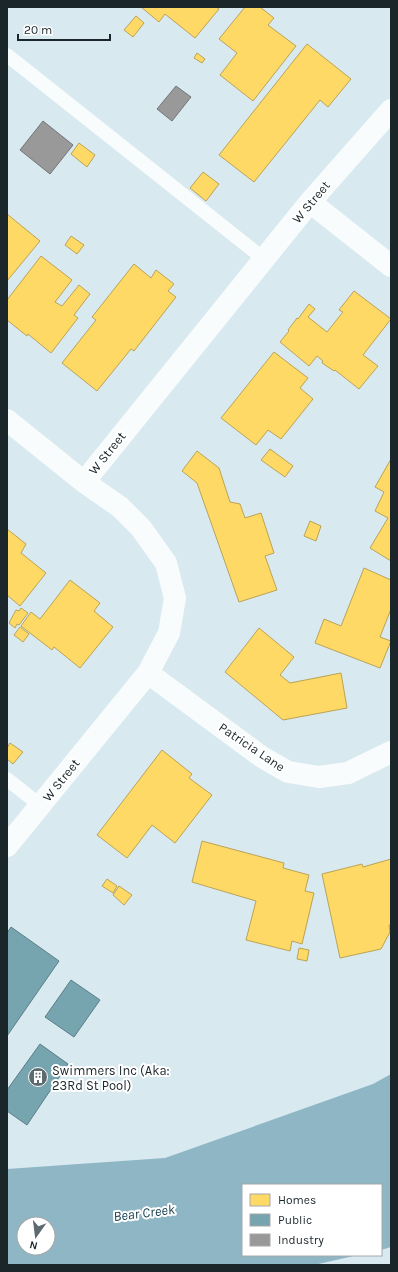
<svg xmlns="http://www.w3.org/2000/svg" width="398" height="1272" font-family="Karla,sans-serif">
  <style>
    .water { fill: #8eb6c5; fill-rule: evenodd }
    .homes { fill: #ffd966; stroke: #bba354 }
    .public { fill: #76a5af; stroke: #5b7f87 }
    .industry { fill: #999; stroke: #737678 }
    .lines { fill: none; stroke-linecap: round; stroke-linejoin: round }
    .lane { stroke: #f9fcfd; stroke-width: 14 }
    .street { stroke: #f9fcfd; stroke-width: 22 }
    .labels { text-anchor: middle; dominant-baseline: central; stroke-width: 4; stroke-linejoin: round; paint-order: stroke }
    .street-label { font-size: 13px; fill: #1b262b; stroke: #fff }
    .poi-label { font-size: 13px; fill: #1b262b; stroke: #fff; text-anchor: start }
    .water-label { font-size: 14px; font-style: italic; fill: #0e3a49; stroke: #fff }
  </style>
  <rect width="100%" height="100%" fill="#d8e9f0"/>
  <path class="water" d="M391,1074V1247L381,1250V1185H243V1255H358L314,1265H7V1169L165,1158L373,1084ZM24,1224H48V1248H24Z"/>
  <path class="homes" d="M141,7H216L219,9L195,38L165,14L159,22Z
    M245,7H260L274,18L268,25L296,46L253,101L220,75L237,53L219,39Z
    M136,16L144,23L133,37L124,30Z
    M307,44L351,79L328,107L320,100L254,182L219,155Z
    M197,53L205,59L202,63L194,58Z
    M79,143L95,155L87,167L71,154Z
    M203,172L219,184L206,201L190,188Z
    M7,214L40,241L7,281Z
    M71,236L84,245L77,254L65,245Z
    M41,256L72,280L55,302L60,305L62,306L79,285L90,294L74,315L78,318L51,353L28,334L27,336L7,320V300Z
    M134,264L151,278L156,270L174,284L168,291L176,297L134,351L131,349L97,391L62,363L96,320L92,317Z
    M354,291L391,319L363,355L378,366L359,389L335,370L334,371L322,363L323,361L317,356L309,366L280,342L289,331L288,330L297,318L298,319L309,304L315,309L308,317L327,332L343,312L339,310Z
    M274,352L308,378L300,388L313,399L281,439L268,430L256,445L221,418Z
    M270,449L293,466L285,477L261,460Z
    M197,451L219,468L230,502L240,504L245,518L261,513L274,553L265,556L277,590L239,602L197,483L182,471Z
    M391,459V561L370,548L388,518L375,511L384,492L375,487Z
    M310,521L321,526L316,541L304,536Z
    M7,529L26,544L21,553L46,573L20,606L7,595Z
    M364,568L391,580V609L380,637L391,641L380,668L315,643L324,619L341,626Z
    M70,580L100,603L94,611L113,627L80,668L54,647L52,650L21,626L31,612L40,619Z
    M21,608L28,613L19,625L17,624L15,628L9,623L16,610L19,611Z
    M20,627L29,634L23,642L14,635Z
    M259,628L294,657L280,675L290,683L341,673L347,708L283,720L225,672Z
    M10,743L23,752L13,764L7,759V748Z
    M162,750L192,774L189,778L212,795L175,843L152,825L127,858L97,835Z
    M202,841L284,863L283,868L309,875L305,891L314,893L302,944L292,941L290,951L246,940L256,901L192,882Z
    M391,859V925H389L390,932L381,949L340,958L322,874L362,864L363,867Z
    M107,879L117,886L113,893L102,886Z
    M119,886L132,895L124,905L113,895Z
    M299,948L309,950L307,961L297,959Z"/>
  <path class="public" d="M11,927L59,961L7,1036V933Z
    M71,980L100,1000L74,1037L45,1017Z
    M40,1044L68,1064L27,1125L7,1111V1090Z"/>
  <path class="industry" d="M176,86L191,97L172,121L157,109Z
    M43,121L73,145L50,174L20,150Z"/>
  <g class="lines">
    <path class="lane" d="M7,55L264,259
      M7,779L41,806"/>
    <path class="street" d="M310,202L391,266
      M7,420L84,482
      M148,673L262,757L288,772L319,777L348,773L391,752
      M7,846L148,673L169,633L175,598L166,563L141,528L120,507L84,482L310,202L391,110"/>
  </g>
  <defs>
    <symbol id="building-disc" viewBox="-11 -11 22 22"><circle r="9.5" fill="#5d6a70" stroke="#fff"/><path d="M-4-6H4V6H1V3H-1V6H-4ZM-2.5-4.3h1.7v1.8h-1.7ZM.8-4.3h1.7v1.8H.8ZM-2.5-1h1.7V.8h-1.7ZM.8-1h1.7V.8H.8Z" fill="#fff"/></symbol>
  </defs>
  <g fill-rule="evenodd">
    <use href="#building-disc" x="27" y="1066" width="22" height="22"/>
  </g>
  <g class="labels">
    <g class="street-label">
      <text transform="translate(311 202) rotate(-50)">W Street</text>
      <text transform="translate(107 453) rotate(-51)">W Street</text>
      <text transform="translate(252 747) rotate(34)">Patricia Lane</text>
      <text transform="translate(61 780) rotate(-51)">W Street</text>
    </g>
    <g class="poi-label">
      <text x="52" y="1070">Swimmers Inc (Aka:<tspan x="52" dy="15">23Rd St Pool)</tspan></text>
    </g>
    <g class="water-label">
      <text transform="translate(144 1213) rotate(-7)">Bear Creek</text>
    </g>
  </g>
  <rect width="398" height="1272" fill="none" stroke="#1b262b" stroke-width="16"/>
  <rect x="242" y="1184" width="140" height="72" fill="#ffffff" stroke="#a4a8aa"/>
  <rect x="250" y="1194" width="20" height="12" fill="#ffd966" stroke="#a4a8aa"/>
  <text x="278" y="1204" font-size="12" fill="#1b262b">Homes</text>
  <rect x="250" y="1214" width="20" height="12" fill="#76a5af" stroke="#a4a8aa"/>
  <text x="278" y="1224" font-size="12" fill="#1b262b">Public</text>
  <rect x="250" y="1234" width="20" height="12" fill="#999999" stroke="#a4a8aa"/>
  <text x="278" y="1244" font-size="12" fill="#1b262b">Industry</text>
  <g transform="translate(36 1236) rotate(194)"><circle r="19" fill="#ffffff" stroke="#a4a8aa"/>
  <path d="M0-3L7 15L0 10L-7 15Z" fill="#5d6a70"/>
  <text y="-6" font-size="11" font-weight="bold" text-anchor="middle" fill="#1b262b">N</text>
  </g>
  <path d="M18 34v6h92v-6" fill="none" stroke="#1b262b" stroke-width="2"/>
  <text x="24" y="34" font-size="12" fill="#1b262b" stroke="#ffffff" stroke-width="3" paint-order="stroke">20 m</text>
</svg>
